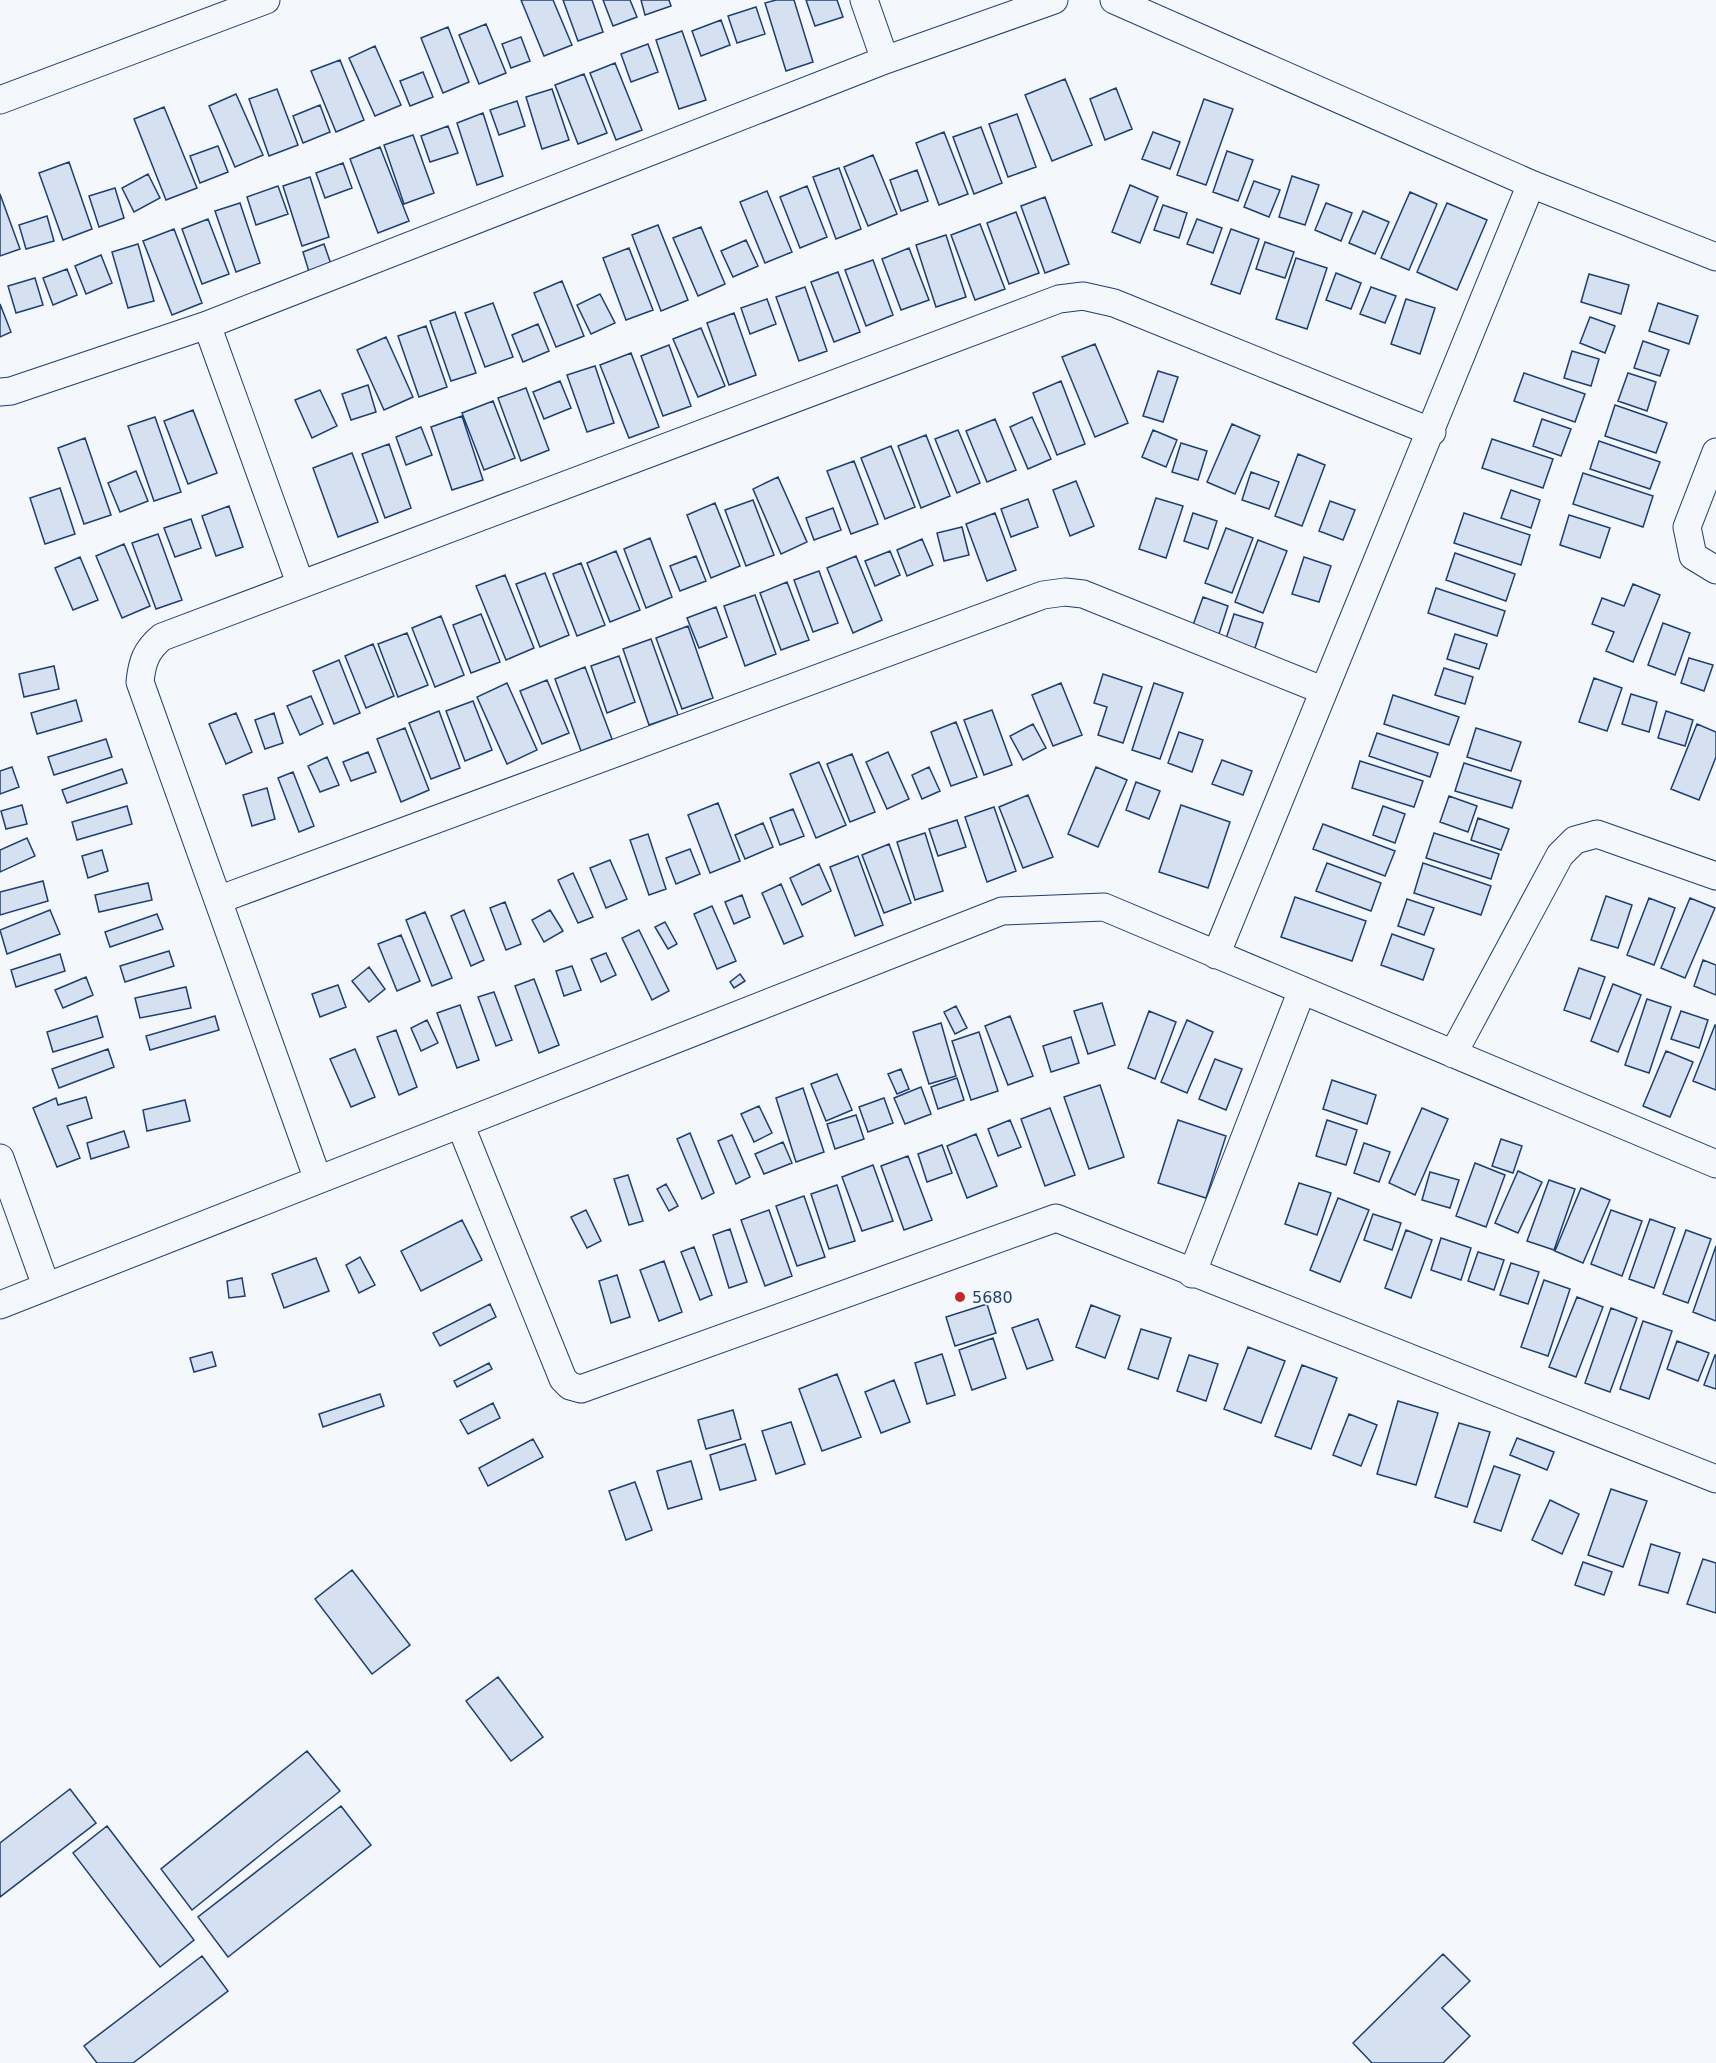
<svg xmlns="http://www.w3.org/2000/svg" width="1716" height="2063" font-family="'DejaVu Sans',sans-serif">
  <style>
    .building { fill: #d5e0f0; stroke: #1d3f73; stroke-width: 1.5 }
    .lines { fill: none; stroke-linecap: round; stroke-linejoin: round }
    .minor-casing { stroke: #1d3f73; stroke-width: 29 }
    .minor { stroke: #f4f7fb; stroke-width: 27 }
    .poi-dot { fill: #c62828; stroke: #f4f7fb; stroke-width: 2 }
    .labels { text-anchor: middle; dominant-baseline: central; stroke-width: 4.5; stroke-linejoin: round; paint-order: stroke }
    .poi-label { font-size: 16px; fill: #1d3f73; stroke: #f4f7fb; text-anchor: start }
  </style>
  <rect width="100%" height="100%" fill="#f4f7fb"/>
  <path class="building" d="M521,0H553L572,45L544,56Z
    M563,0H592L603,32L578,41Z
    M603,0H630L637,17L613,26Z
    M641,0H669L671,6L645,15Z
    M776,0H794L813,62L786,71L765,3Z
    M806,0H837L843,17L815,26Z
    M756,7L765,34L737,43L728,16Z
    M721,20L730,45L701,56L692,31Z
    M486,24L506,73L479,84L459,35Z
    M448,27L469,82L443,93L421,38Z
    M682,31L706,100L679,109L656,40Z
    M521,37L530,61L511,68L502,44Z
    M648,44L658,72L631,82L621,54Z
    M375,46L401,105L375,116L349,58Z
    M340,60L364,120L336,132L311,71Z
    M615,63L642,130L616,140L590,73Z
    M423,72L433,97L410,106L400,81Z
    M584,74L607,133L578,144L555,85Z
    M1065,79L1092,145L1052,161L1025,95Z
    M1116,88L1132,129L1105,140L1090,99Z
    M277,89L298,145L269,156L249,99Z
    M552,89L569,140L542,149L526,97Z
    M236,94L263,155L235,167L209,106Z
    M1204,99L1233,109L1206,185L1177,175Z
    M517,101L525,126L499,135L490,110Z
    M320,105L330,132L303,143L293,116Z
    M164,107L197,188L166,200L134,119Z
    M483,113L503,176L477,185L457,123Z
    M1017,114L1036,167L1008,177L989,124Z
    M448,126L458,153L430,162L421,136Z
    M981,127L1002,183L974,194L953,137Z
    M944,132L968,194L939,205L916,143Z
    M1153,132L1180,142L1170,169L1142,159Z
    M413,135L434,193L404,204L384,145Z
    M218,146L228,172L200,183L190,156Z
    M380,147L409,221L378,233L350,159Z
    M1227,151L1253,160L1238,201L1213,192Z
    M873,155L897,214L868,226L844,167Z
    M69,162L92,229L63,240L39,173Z
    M343,163L352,188L325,198L316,173Z
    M839,168L861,229L836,239L813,177Z
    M917,170L928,201L901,211L890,180Z
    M148,174L160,198L134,212L122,188Z
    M1292,176L1319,185L1305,225L1279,217Z
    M310,177L329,237L302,246L283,186Z
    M1254,181L1280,190L1269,217L1244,207Z
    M1130,185L1158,197L1140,243L1112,232Z
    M278,186L288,214L256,225L247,197Z
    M807,186L827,237L800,248L780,197Z
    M115,188L124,218L99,227L89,196Z
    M767,191L792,252L765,263L740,202Z
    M1410,192L1437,204L1409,270L1381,258Z
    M0,194L20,249L0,256Z
    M1045,197L1069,264L1045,273L1021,206Z
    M240,203L260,263L236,272L215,211Z
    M1326,203L1352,213L1341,241L1315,230Z
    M1447,203L1487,220L1457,290L1417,272Z
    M1163,205L1187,213L1179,238L1154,230Z
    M1363,211L1389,222L1375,254L1349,243Z
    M1016,212L1039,273L1009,284L987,223Z
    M47,216L54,241L26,249L19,225Z
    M208,219L229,274L202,284L182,229Z
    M1197,219L1222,228L1213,253L1187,244Z
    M980,224L1005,289L975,300L951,235Z
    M658,225L688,300L661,311L632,235Z
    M701,227L725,284L698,296L673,238Z
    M174,229L202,303L172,315L143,241Z
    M1231,229L1259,239L1240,294L1211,284Z
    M946,235L966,297L936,307L916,245Z
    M746,240L758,266L733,277L721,251Z
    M1265,242L1294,252L1285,278L1256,269Z
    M138,244L154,301L128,308L112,252Z
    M324,244L332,267L310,275L303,252Z
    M629,248L653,310L626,320L603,258Z
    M909,248L929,300L901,310L882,259Z
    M101,255L112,283L86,294L75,266Z
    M1296,258L1327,268L1307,329L1276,319Z
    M873,260L893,315L866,326L845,270Z
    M67,269L77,295L53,305L43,278Z
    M838,272L860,332L834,342L811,282Z
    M1336,273L1361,283L1351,309L1326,300Z
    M1589,274L1629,285L1621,314L1581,302Z
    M35,278L43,305L16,313L8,286Z
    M562,281L584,336L556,347L534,293Z
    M805,287L827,351L799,361L776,297Z
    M1371,287L1396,296L1385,323L1360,314Z
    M600,294L615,323L591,334L577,305Z
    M767,299L776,324L750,334L741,308Z
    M1406,299L1435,308L1420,354L1391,344Z
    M493,303L513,357L485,367L465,313Z
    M1658,303L1698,316L1689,344L1649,331Z
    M0,304L11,332L0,337Z
    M455,312L476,373L451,381L430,321Z
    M734,313L756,375L729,385L707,323Z
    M1590,317L1615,326L1605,353L1580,343Z
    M538,324L549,351L523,362L512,335Z
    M426,326L447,387L419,397L398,336Z
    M701,328L725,386L698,397L673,339Z
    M386,337L413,397L384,410L357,350Z
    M1643,341L1669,350L1660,376L1634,368Z
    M1095,344L1128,423L1095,437L1062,357Z
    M669,345L691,406L663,416L641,356Z
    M1572,351L1599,359L1591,386L1564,378Z
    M631,353L659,427L629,438L600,365Z
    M595,366L614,423L587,432L567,375Z
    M1158,371L1178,377L1163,422L1143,416Z
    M1524,373L1585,394L1575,422L1514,401Z
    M1628,373L1656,382L1647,411L1618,401Z
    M560,381L571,408L544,419L533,392Z
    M1061,381L1085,444L1057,455L1033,393Z
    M368,385L376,412L351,420L342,394Z
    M526,388L549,450L521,461L498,398Z
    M320,390L337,426L312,438L295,400Z
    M493,401L515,458L484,470L462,413Z
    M1615,405L1667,423L1656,453L1605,436Z
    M193,410L217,473L188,484L164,421Z
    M462,416L483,480L452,490L431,427Z
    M155,417L181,492L154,501L128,426Z
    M1032,417L1051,459L1028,469L1010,427Z
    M995,419L1016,470L987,482L966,431Z
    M1542,419L1571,429L1561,456L1533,446Z
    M1232,424L1260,436L1235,494L1207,482Z
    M421,427L432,455L406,465L396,437Z
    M958,430L980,483L957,493L935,439Z
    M1153,430L1177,440L1166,467L1142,457Z
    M926,435L950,496L921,508L898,446Z
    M85,438L111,515L84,524L58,448Z
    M1492,439L1553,459L1543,488L1482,468Z
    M1599,441L1660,462L1650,489L1590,469Z
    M1181,443L1207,451L1198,480L1172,472Z
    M389,444L411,508L385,518L362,454Z
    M891,446L915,507L885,519L861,458Z
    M352,453L378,522L338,537L313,468Z
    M1298,454L1325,465L1302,526L1275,516Z
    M854,461L878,524L851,534L827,471Z
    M136,471L148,501L120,512L108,483Z
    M1251,472L1279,482L1269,509L1242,500Z
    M1583,473L1653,496L1643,527L1573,504Z
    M778,477L807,542L781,554L753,489Z
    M1076,481L1094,526L1070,536L1053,490Z
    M60,488L75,534L45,544L30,498Z
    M1511,490L1540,500L1531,528L1501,518Z
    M1156,498L1183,506L1166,558L1139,549Z
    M1028,499L1038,527L1011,537L1001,509Z
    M753,500L774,555L746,566L725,510Z
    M1330,501L1355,510L1343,540L1319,531Z
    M715,503L740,566L711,578L687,515Z
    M229,506L243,547L216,556L202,516Z
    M833,508L841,530L814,540L806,518Z
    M995,513L1016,570L987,581L966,524Z
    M1193,513L1217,521L1208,549L1184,541Z
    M1464,513L1530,535L1521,565L1454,543Z
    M1569,515L1610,528L1600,558L1560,545Z
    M191,519L201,548L175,557L164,528Z
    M962,527L969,555L944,561L937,533Z
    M1226,528L1253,538L1232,593L1205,583Z
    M158,534L182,600L156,609L132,543Z
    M650,538L672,597L646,608L624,549Z
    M922,539L933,565L907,576L897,550Z
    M1258,540L1287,551L1263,613L1235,602Z
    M124,544L150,606L122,618L96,556Z
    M616,551L640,610L610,622L587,563Z
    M890,551L900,575L875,586L865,561Z
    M1455,553L1515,574L1506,601L1446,580Z
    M696,556L706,581L680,591L670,566Z
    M856,556L882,620L853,633L827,568Z
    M80,557L98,600L73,610L55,568Z
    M1304,557L1331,566L1319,602L1292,594Z
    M581,563L605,625L577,636L553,574Z
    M819,571L838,623L813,632L794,580Z
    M545,573L569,635L540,647L516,584Z
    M505,575L534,648L506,660L476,586Z
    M787,582L809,640L781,650L760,593Z
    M1633,584L1660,595L1633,662L1606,651L1614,632L1592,624L1602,598L1624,606Z
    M1436,588L1505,611L1497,636L1428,613Z
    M755,595L776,654L745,666L724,606Z
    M1203,597L1228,606L1218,637L1192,628Z
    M716,607L727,637L699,648L687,618Z
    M481,614L500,662L471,673L453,625Z
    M1234,614L1263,623L1254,651L1225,642Z
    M441,616L464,675L435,687L412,628Z
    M1663,623L1690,633L1675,675L1648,665Z
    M688,626L713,698L682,709L656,638Z
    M407,633L428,685L398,697L378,644Z
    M1455,634L1487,644L1479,669L1447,659Z
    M651,639L678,715L649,725L623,649Z
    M373,644L394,696L366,708L345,656Z
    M619,656L635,702L607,713L591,666Z
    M1689,658L1713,665L1704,691L1681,683Z
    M339,660L360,713L334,724L313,671Z
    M54,666L59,689L24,697L19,674Z
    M585,667L612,739L581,751L555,679Z
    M1444,668L1473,677L1465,704L1435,695Z
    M1103,674L1142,687L1123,743L1098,735L1107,707L1094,703Z
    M1594,678L1622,688L1607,731L1579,722Z
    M547,680L569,733L542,744L520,691Z
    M507,683L537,750L507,764L477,697Z
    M1061,683L1082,735L1053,746L1032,695Z
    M1154,683L1183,693L1160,759L1132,750Z
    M1631,694L1657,702L1649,732L1622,724Z
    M1393,695L1459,717L1449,745L1384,724Z
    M311,696L323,724L300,735L287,706Z
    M76,700L82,721L37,734L31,713Z
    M473,701L492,750L465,761L446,711Z
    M992,710L1012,765L984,775L964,720Z
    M439,711L460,768L431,779L409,723Z
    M1666,711L1693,720L1685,746L1658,738Z
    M236,713L252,752L226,764L209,724Z
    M274,713L283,743L265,749L255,720Z
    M956,722L977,777L951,786L931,732Z
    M1033,724L1046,748L1023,760L1010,736Z
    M1697,724L1716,732V757L1699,800L1671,789Z
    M405,728L429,790L401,802L377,739Z
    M1476,728L1521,742L1511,771L1467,757Z
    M1179,732L1203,740L1192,772L1168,763Z
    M1377,733L1438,753L1430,777L1369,756Z
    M106,739L112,757L54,775L48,757Z
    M368,752L376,772L351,781L343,762Z
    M888,752L909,799L887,809L866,762Z
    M852,754L875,812L850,822L827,764Z
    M327,757L339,785L320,792L308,766Z
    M1222,760L1252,771L1243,795L1212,784Z
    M1360,761L1423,781L1414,807L1352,788Z
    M819,762L846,825L816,838L790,774Z
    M1464,763L1521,781L1512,808L1455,791Z
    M12,767L19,787L0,794V771Z
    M929,767L940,791L922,799L912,775Z
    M1096,767L1127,780L1098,847L1068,834Z
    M122,769L127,783L67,803L62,790Z
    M293,772L314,826L299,832L278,778Z
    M1136,782L1160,791L1149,819L1126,810Z
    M267,788L275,819L252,826L243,795Z
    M1028,795L1053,857L1023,868L999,807Z
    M1449,796L1477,806L1468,832L1440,822Z
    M718,803L740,861L710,873L688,815Z
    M22,805L27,824L6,829L1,811Z
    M1181,805L1230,822L1208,888L1159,872Z
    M127,806L132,824L77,840L72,822Z
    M1383,806L1405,814L1395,843L1373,835Z
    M994,807L1016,871L987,882L965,817Z
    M793,809L804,836L780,845L770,818Z
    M1478,818L1509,829L1501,850L1471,840Z
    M957,820L966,847L938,856L929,829Z
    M763,823L773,847L745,859L735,835Z
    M1323,824L1395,851L1385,876L1313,849Z
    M925,833L943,891L915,900L897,842Z
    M1434,833L1499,854L1491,879L1426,858Z
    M648,834L666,889L649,895L630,840Z
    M27,838L35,856L0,872V850Z
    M889,844L911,903L884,913L862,855Z
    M690,849L700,874L676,884L666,858Z
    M102,850L108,871L88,878L82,856Z
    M858,856L883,925L855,936L830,867Z
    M610,860L627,899L606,908L590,868Z
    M1327,863L1381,883L1371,911L1316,891Z
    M1423,863L1491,886L1481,915L1414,893Z
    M819,864L831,891L802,905L790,878Z
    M573,873L593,917L578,923L558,880Z
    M43,881L48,901L0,915V892Z
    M148,883L152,900L99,912L95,895Z
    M781,884L803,936L784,944L762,893Z
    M742,895L750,917L734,924L725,902Z
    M1606,896L1632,905L1618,948L1591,940Z
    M1295,897L1366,921L1352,961L1281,937Z
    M1649,898L1675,908L1654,965L1627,955Z
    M1690,898L1715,908L1685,978L1661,968Z
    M1407,899L1434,908L1424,935L1398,926Z
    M505,902L521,944L506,950L490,908Z
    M712,906L736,961L717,969L694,914Z
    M50,910L60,934L7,954L0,930Z
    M464,910L484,960L471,966L451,916Z
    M550,910L563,931L544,942L532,920Z
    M425,912L452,978L432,986L406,920Z
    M157,914L163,929L110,947L105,932Z
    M665,922L677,944L668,949L655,927Z
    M639,930L669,991L652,1000L622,938Z
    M1392,934L1434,949L1423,980L1381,965Z
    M401,935L420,981L397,991L378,944Z
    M169,951L174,966L125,982L120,966Z
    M606,953L616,975L601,982L591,959Z
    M60,954L65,971L16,987L11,970Z
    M1703,960L1716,965V995L1694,986Z
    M572,966L581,990L564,996L556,971Z
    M369,967L385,989L369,1002L352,981Z
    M1579,968L1605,977L1590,1019L1564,1010Z
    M740,974L745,981L734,988L730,982Z
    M86,977L93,995L63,1008L55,990Z
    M534,979L559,1045L539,1053L515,986Z
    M1613,984L1641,995L1618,1052L1591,1041Z
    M338,985L346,1007L320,1017L312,994Z
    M186,987L191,1008L140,1018L135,998Z
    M494,992L512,1040L496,1046L478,997Z
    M1647,999L1671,1007L1649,1073L1625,1065Z
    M1102,1003L1115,1045L1088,1054L1074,1011Z
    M460,1005L479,1060L457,1068L437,1013Z
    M956,1006L967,1028L955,1034L944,1012Z
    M1149,1011L1176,1022L1155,1079L1128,1068Z
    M1681,1011L1708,1020L1699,1048L1671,1039Z
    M97,1016L103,1037L53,1052L47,1032Z
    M215,1016L219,1030L150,1050L146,1036Z
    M1010,1016L1033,1076L1008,1085L985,1026Z
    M427,1020L438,1043L421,1051L411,1028Z
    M1187,1020L1213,1032L1187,1093L1161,1082Z
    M941,1023L956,1076L929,1084L913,1032Z
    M1715,1025H1716V1090L1693,1081Z
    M396,1030L417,1087L399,1095L377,1037Z
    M979,1032L998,1091L971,1100L952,1041Z
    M1071,1037L1079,1063L1051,1072L1043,1046Z
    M108,1049L114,1067L59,1088L52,1069Z
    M355,1049L375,1097L351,1107L330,1059Z
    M1666,1051L1693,1062L1670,1117L1643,1106Z
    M1215,1059L1242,1069L1226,1110L1199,1099Z
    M901,1069L909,1089L897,1094L888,1074Z
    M837,1074L852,1110L826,1121L811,1084Z
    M957,1078L964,1100L938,1109L931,1087Z
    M1332,1080L1376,1095L1367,1124L1323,1109Z
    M1100,1085L1124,1157L1089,1169L1064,1097Z
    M921,1087L931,1114L905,1124L894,1098Z
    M803,1088L824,1152L796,1162L776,1098Z
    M86,1097L92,1118L67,1126L80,1158L57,1167L33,1108L56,1098L58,1105Z
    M884,1098L893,1123L868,1132L859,1107Z
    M185,1100L190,1121L147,1131L143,1110Z
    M759,1106L772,1133L754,1142L741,1114Z
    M1050,1108L1075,1175L1045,1186L1021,1119Z
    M1422,1108L1448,1119L1415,1195L1389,1183Z
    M856,1115L864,1139L835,1149L827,1124Z
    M1010,1120L1021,1147L998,1156L988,1129Z
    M1178,1120L1226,1136L1206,1198L1158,1183Z
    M1327,1120L1357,1130L1346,1165L1316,1156Z
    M124,1131L129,1147L91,1159L87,1143Z
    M690,1133L714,1193L702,1199L677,1139Z
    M976,1134L997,1186L967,1198L947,1146Z
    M732,1135L750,1177L736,1184L718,1141Z
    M1501,1139L1522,1146L1513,1173L1492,1166Z
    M783,1142L792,1163L764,1174L755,1154Z
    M1364,1143L1390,1152L1379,1182L1354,1173Z
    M942,1145L952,1173L927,1182L918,1154Z
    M908,1156L932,1220L904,1230L881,1166Z
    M1475,1163L1505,1175L1486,1227L1456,1216Z
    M873,1165L893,1221L862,1231L842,1177Z
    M1518,1171L1542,1182L1518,1233L1495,1223Z
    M1430,1172L1459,1180L1450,1208L1422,1200Z
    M628,1175L643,1221L629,1225L614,1179Z
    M1549,1180L1575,1189L1554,1250L1527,1241Z
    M1299,1183L1331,1193L1317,1235L1285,1224Z
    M666,1184L678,1206L669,1211L657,1189Z
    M837,1185L855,1241L829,1249L811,1194Z
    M1581,1188L1610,1200L1583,1263L1555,1251Z
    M804,1196L825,1257L797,1266L776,1206Z
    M1338,1198L1369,1210L1340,1282L1310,1270Z
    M586,1210L601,1241L587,1248L571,1217Z
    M769,1210L792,1276L765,1286L741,1220Z
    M1611,1210L1642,1221L1622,1276L1591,1264Z
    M1373,1214L1401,1223L1392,1250L1364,1240Z
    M1650,1219L1675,1228L1654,1288L1629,1279Z
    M462,1220L482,1260L421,1291L401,1251Z
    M730,1229L747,1282L729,1288L713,1235Z
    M1406,1230L1432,1240L1411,1298L1385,1288Z
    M1686,1230L1711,1239L1688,1303L1663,1294Z
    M1441,1238L1471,1248L1461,1280L1431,1270Z
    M1716,1246V1321L1693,1312Z
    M694,1247L712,1295L700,1300L681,1252Z
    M1478,1252L1504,1260L1494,1290L1468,1281Z
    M360,1257L375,1285L359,1293L346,1265Z
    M316,1258L329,1291L284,1308L272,1274Z
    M664,1261L682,1312L659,1321L640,1270Z
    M1511,1263L1539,1272L1528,1304L1500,1295Z
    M617,1275L630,1317L611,1323L599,1281Z
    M242,1278L245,1296L229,1298L227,1281Z
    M1544,1280L1570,1289L1548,1356L1521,1347Z
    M1577,1297L1603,1307L1576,1377L1549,1367Z
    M490,1304L496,1317L440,1346L433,1333Z
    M987,1304L996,1333L955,1346L946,1317Z
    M1091,1305L1120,1316L1105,1358L1076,1347Z
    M1611,1308L1637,1318L1610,1392L1585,1383Z
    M1038,1319L1053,1360L1027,1369L1012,1328Z
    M1643,1321L1672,1331L1649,1399L1620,1389Z
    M1141,1329L1171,1338L1158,1379L1128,1369Z
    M993,1338L1006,1378L972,1390L959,1350Z
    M1677,1341L1709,1353L1698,1381L1667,1369Z
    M1248,1347L1285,1361L1261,1423L1224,1409Z
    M212,1352L216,1366L194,1372L190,1358Z
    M942,1354L955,1395L927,1404L915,1363Z
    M1189,1355L1218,1364L1206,1401L1177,1391Z
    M1715,1355H1716V1389L1704,1385Z
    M489,1363L492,1369L457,1387L454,1381Z
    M1302,1365L1337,1378L1311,1449L1275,1436Z
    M837,1374L861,1437L822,1451L799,1389Z
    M894,1380L910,1422L881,1433L865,1392Z
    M380,1394L384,1406L323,1427L319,1414Z
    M1398,1401L1438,1413L1416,1485L1377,1474Z
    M493,1403L500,1418L468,1434L460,1420Z
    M733,1410L741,1439L706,1449L698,1420Z
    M1349,1414L1377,1425L1361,1466L1333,1455Z
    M791,1422L805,1464L776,1474L762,1431Z
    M1459,1423L1490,1432L1467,1507L1435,1497Z
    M1517,1438L1554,1452L1547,1470L1510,1455Z
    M533,1439L543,1457L488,1486L479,1468Z
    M745,1444L756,1480L720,1490L710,1455Z
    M691,1461L702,1499L668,1509L657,1471Z
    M1494,1466L1520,1475L1501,1531L1474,1522Z
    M635,1482L652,1530L626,1540L609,1491Z
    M1611,1489L1647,1501L1623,1567L1588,1555Z
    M1550,1500L1579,1514L1562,1554L1532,1540Z
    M1651,1544L1680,1553L1668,1593L1639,1585Z
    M1703,1559L1716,1563V1613L1687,1604Z
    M1583,1562L1612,1572L1604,1595L1575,1585Z
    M352,1570L410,1645L372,1674L315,1599Z
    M498,1677L543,1737L511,1761L466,1701Z
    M307,1751L340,1791L192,1910L161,1869Z
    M70,1789L96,1823L0,1897V1843Z
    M341,1806L371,1845L228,1957L198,1917Z
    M107,1826L194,1940L160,1967L73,1853Z
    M1443,1954L1470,1981L1442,2008L1470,2036L1443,2063H1372L1353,2043Z
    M202,1956L228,1991L133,2063H97L84,2046Z"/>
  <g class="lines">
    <defs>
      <path id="minor" d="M864,0L885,60
        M1114,0L1531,184L1716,257
        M0,100L266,0
        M207,325L300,583
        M0,392L11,391L207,325L885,60L1054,0
        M1716,452L1687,527L1693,556L1716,570
        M218,900L1043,595L1065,592L1083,594L1322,690
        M1216,955C1319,697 1428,442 1531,184
        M1453,1054L1560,855L1575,840L1597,834L1716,876
        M460,1124L563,1379L570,1386L581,1389L1056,1218L1716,1479
        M0,1158L46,1286
        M318,1180L140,682C142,662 146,650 162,637L1059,299L1083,296L1114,303L1432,432
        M1192,1274L1302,990
        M0,1305L1002,911L1104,907L1716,1164"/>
    </defs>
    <use href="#minor" class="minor-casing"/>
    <use href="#minor" class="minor"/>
  </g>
  <circle class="poi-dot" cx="960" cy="1297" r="6"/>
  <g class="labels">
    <g class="poi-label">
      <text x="972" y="1297">5680</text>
    </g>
  </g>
</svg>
